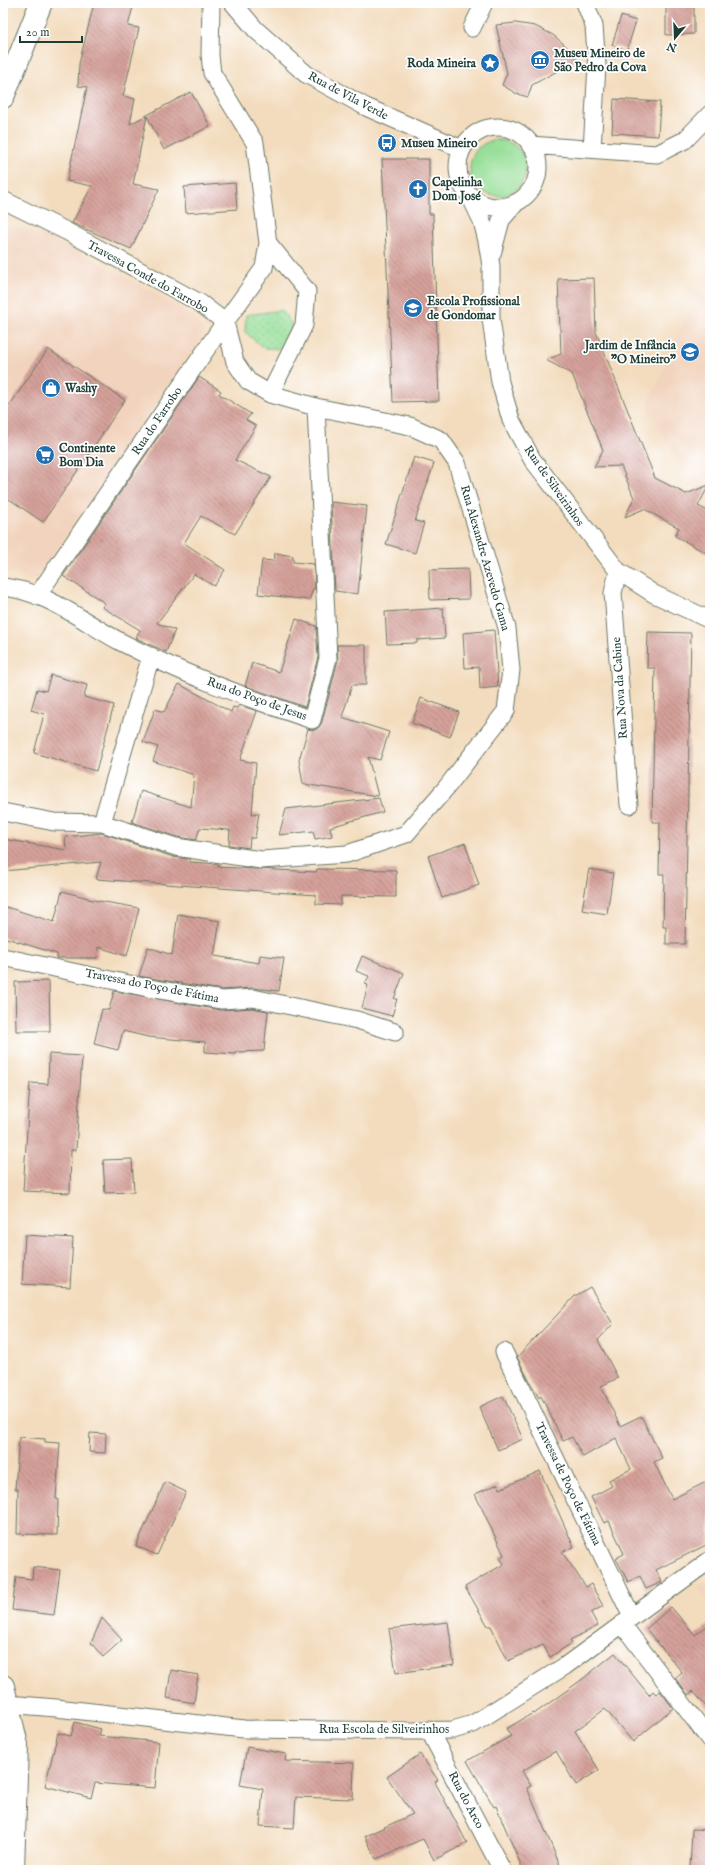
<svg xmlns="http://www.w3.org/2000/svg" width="713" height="1873" font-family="'IM FELL English',serif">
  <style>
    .built { fill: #f2d4be }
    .green { fill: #97df99; stroke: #5b8e66 }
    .park { fill: url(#park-dots); stroke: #5b8e66 }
    .building { fill: url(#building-back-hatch) }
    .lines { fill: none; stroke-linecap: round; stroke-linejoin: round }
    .minor-casing { stroke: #697564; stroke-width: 19 }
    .tertiary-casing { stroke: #697564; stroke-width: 24 }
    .primary-casing { stroke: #697564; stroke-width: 24 }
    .minor { stroke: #fff; stroke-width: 17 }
    .tertiary { stroke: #fff; stroke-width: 22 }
    .primary { stroke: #fff; stroke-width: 22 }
    .labels { text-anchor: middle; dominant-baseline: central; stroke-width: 3.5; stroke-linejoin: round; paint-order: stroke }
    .poi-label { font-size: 12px; font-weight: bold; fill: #1f3d34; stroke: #fff; text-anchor: start }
    .street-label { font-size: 12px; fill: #1f3d34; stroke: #fff }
  </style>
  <defs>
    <pattern id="park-dots" width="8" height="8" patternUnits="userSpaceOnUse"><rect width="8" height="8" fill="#97df99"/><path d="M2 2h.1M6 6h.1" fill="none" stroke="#82c084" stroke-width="1.8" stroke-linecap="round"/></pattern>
    <pattern id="building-back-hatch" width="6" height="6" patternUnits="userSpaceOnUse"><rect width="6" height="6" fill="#d5a09a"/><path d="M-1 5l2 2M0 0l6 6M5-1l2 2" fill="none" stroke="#ac847e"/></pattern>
  </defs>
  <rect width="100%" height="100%" fill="#fff"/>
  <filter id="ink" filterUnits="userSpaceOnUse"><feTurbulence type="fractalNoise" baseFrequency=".025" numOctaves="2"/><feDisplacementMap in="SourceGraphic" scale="8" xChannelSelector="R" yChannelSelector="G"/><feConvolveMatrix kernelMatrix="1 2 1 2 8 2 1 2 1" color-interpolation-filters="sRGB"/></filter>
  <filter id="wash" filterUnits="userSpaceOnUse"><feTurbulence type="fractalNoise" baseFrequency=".012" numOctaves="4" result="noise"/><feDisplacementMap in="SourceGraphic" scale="16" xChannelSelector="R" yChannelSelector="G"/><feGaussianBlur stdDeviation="0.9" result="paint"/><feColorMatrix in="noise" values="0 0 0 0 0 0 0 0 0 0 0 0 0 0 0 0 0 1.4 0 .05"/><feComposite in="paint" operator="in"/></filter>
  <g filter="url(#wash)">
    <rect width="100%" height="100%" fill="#f3dcbd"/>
    <path class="built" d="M4,222L56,240L128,278L179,307L196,319L205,332L35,581L3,570Z
      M696,292L710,298V498L696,485L681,468L647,407Z
      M710,1577V1601L696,1587Z"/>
    <path class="green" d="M470 168a28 28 0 1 1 56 0a28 28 0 1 1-56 0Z"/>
    <path class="park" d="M282,310L292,325L282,349L264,348L245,332L246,315Z"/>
    <g id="blocks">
      <path class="building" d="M94,3H134L128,26L139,28L123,96L135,99L130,124L191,92L210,126L164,150L147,116L133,184L159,189L131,249L72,223L92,186L67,181L87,87L78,86L79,64Z
        M694,4V34L666,35V5Z
        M621,16L636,21L627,50L612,45Z
        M516,23L535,26L553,35L566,46L577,60L532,85L528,97L517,94L502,85L507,73L496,25Z
        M614,99L660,102L658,136L612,133Z
        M382,159H429V214H433L439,401L393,402Z
        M235,183L237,209L186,213L184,187Z
        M594,278L596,332L655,478L686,494L709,485L698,506L710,512V555L675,536L679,528L644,509L625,517L634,498L621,466L594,467L603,450L572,374L546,360L561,354L558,279Z
        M48,349L125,400L43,522L3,495V415Z
        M199,377L221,391L219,394L251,414L246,420L256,426L235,460L271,477L235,534L201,516L184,543L225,570L214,586L194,574L157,623L175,630L166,652L136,638L140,630L102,607L105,603L63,576Z
        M414,457L434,463L415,521L424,523L415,553L386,544Z
        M331,502L367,506L358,594L335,591Z
        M275,553L293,556V562L314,564L315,589H313L309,600L258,594L262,560L274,561Z
        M468,569L469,599L430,600L429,570Z
        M443,608L445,638L417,640V643L387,644L385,612Z
        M296,619L316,626L318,657L305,707L245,686L252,663L279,672Z
        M494,630L498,687L480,689L479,667L465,668L463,633Z
        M648,632L691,633L685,944H666V927H663L664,874H659L660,822H652L655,668H647Z
        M337,645H366V685H352L342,717L389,732L380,760L368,757L378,796L303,784L299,760L308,729L315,730L319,727L322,722L338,660Z
        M51,675L87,685L84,697L114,705L96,771L34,753L44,714L31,710L37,689L46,691Z
        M179,684L231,712L233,707L237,708L239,705L257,711L240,760L256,763L252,814L259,813L255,838H250L249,848L229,845L230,830L200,828L196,840L178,837L132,822L141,791L191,807L194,775L153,761L158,747L143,742L155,709L164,712Z
        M421,698L459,712L450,737L412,723Z
        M379,798L383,812L330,827L332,836L315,839L313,831L279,835L286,809Z
        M102,833L173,857L190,859V862L218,864V867L316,872L317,869L396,870V897L341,896V905L316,904V895L96,879L101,862L3,871V839L66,850L65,837Z
        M465,843L479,885L442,898L428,856Z
        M589,869L613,873L607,914L582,910Z
        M62,891L88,898V899L139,908L127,956L98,947L97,958H57V954L3,937V906L54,922Z
        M178,914L220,921L214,956L259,963L260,955L284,958L279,991L253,988L222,990L139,976L148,947L172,955Z
        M362,956L404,973L394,999H397L392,1016L362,1008L368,985L365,984L369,976L356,971Z
        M49,981L50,1031H16L15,982Z
        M114,991L220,1010L252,1008L268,1011L264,1051L236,1052L235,1054L205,1052V1042L148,1037L123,1031L118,1050L94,1044L102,1009L109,1010Z
        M49,1054L82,1056L76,1150H71L70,1193L23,1191L30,1083L48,1084Z
        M132,1159L134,1192L105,1193L103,1160Z
        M25,1235L73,1238L70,1287L22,1284Z
        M590,1287L613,1324L598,1340L618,1378L601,1386L620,1426L641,1416L662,1458L654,1462L672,1499L710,1480V1543L656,1570L662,1582L646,1589L640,1576L628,1582L616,1558L624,1554L609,1521L604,1523L591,1497L612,1486L609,1480L631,1469L616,1438L583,1457L572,1437L563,1441L541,1396L539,1398L530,1382L517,1357L575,1296Z
        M503,1396L523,1439L498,1450L479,1407Z
        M90,1433L106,1434L105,1453L89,1452Z
        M19,1437L45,1439V1442L60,1443L56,1499H58L57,1535L17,1534L18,1489H15Z
        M540,1471L574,1547L562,1552L586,1587L591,1584L603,1606L591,1613L598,1626L570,1640L572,1643L550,1657L543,1645L508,1661L491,1626H488L465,1587L504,1564L500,1558L504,1555L475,1494L498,1484L500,1489Z
        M165,1482L186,1492L157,1555L136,1546Z
        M33,1567L60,1570L54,1615L12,1610L16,1577L32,1579Z
        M671,1607L695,1635L710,1624V1711L693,1691L688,1695L675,1678L682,1672L646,1629Z
        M102,1618L122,1640L103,1657L91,1643Z
        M448,1622L454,1665L396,1673L389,1629Z
        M615,1653L649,1695L653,1691L656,1694L660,1691L673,1708L633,1742L605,1709L575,1731L599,1770L576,1785L556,1751L522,1771L531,1786L527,1788L562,1870H523L496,1806L494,1807L467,1761L511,1736L506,1729L533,1713L534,1714L584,1678Z
        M171,1670L198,1675L194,1703L167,1698Z
        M75,1722L101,1729L99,1736L159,1742L155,1788L95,1783L91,1798L45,1786L58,1733L71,1736Z
        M247,1747L286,1754L285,1761L354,1763L353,1799L296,1797L294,1828L260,1826L263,1789L240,1785Z
        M420,1754L438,1780L435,1782L467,1843L434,1860L423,1839L376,1859L365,1836L413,1814L387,1777Z
        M692,1829L710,1830V1870H690Z"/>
    </g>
  </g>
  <g filter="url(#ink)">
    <use href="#blocks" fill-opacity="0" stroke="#697564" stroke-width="1"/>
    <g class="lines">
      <defs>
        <path id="minor" d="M233,3L256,30L306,74L366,107L462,149
          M585,3L594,26L597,66L592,149
          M472,28L484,3
          M458 167a40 40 0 1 1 80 0a40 40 0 1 1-80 0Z
          M530,145L657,154L685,140L710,114
          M470,196L482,221L487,241L491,266V319L500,382L511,420L532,459L618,571L654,594L710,620
          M3,200L66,231L200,303L225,322L235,362L248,381L270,394L316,407L410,426L441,440L457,463L507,628L511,670L506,711L446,788L406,834L347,854L261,860L176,847L102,823L54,822L3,812
          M268,243L307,291L304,325L270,394
          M492,254L501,220L516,203
          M618,571L613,593L629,805
          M3,587C47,591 83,622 121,642C182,674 247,698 312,720L328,658L316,407
          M37,596L225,322L264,268L268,243L255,143L212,73L210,55L211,3
          M102,823L151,656
          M3,957L148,988L222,1000L253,998L357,1020L395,1032
          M504,1352L632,1617
          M622,1624L710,1740
          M7,1704L56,1708L244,1729L409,1731L453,1730L473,1724L565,1666L710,1560
          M429,1730L502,1870"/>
        <path id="tertiary" d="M3,1686L17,1745L13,1870"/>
        <path id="primary" d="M3,97L41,3"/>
      </defs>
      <use href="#minor" class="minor-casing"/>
      <use href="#tertiary" class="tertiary-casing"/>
      <use href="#primary" class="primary-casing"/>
      <use href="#minor" class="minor"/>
      <use href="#tertiary" class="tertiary"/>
      <use href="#primary" class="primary"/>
    </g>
  </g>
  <defs>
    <symbol id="museum-disc" viewBox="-11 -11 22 22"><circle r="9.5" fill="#1f6fb2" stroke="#fff"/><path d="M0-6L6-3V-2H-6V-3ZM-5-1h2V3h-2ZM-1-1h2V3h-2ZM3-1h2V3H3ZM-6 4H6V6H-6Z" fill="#fff"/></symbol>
    <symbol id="sight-disc" viewBox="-11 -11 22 22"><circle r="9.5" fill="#1f6fb2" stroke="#fff"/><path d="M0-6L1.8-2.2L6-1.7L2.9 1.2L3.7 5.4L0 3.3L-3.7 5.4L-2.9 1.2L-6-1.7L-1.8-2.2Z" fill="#fff"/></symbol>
    <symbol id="bus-disc" viewBox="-11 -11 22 22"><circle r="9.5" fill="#1f6fb2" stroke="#fff"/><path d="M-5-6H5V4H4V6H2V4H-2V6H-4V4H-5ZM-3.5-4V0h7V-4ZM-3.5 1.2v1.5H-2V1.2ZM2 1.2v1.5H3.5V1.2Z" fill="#fff"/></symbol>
    <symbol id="church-disc" viewBox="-11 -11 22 22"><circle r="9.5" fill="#1f6fb2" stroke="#fff"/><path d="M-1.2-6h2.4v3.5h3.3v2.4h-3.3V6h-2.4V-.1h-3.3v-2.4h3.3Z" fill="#fff"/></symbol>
    <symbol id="school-disc" viewBox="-11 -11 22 22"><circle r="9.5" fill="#1f6fb2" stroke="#fff"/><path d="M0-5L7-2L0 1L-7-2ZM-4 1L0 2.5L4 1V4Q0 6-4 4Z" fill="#fff"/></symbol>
    <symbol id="shop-disc" viewBox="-11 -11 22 22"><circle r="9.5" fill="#1f6fb2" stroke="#fff"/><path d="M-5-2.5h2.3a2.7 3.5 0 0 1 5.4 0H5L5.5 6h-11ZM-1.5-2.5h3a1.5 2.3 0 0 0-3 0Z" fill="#fff"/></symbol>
    <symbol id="supermarket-disc" viewBox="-11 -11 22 22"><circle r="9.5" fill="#1f6fb2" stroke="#fff"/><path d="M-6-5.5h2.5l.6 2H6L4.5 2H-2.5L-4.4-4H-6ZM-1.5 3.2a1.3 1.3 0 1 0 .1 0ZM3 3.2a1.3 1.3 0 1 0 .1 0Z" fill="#fff"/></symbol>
  </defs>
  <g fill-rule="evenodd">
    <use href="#museum-disc" x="529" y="49" width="22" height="22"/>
    <use href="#sight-disc" x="479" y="52" width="22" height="22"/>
    <use href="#bus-disc" x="376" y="132" width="22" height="22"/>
    <use href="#church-disc" x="407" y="178" width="22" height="22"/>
    <use href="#school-disc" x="402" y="297" width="22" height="22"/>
    <use href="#school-disc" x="679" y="341" width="22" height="22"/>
    <use href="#shop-disc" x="40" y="377" width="22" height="22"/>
    <use href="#supermarket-disc" x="34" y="444" width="22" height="22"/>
  </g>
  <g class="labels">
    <g class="poi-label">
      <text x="554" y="53">Museu Mineiro de<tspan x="554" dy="14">São Pedro da Cova</tspan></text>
      <text x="476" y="63" text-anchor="end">Roda Mineira</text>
      <text x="401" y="143">Museu Mineiro</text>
      <text x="432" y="182">Capelinha<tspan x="432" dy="14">Dom José</tspan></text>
      <text x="427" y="301">Escola Profissional<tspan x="427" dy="14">de Gondomar</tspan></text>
      <text x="676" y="345" text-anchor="end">Jardim de Infância<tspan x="676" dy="14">"O Mineiro"</tspan></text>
      <text x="65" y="388">Washy</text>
      <text x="59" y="448">Continente<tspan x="59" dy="14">Bom Dia</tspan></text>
    </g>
    <g class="street-label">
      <text transform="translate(348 96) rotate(28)">Rua de Vila Verde</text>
      <text transform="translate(148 277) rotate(29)">Travessa Conde do Farrobo</text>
      <text transform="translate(157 421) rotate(-56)">Rua do Farrobo</text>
      <text transform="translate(554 486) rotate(55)">Rua de Silveirinhos</text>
      <text transform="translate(485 558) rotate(74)">Rua Alexandre Azevedo Gama</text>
      <text transform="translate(620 688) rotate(-94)">Rua Nova da Cabine</text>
      <text transform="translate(257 699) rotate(20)">Rua do Poço de Jesus</text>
      <text transform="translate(152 986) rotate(11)">Travessa do Poço de Fátima</text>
      <text transform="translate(568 1484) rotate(64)">Travessa de Poço de Fátima</text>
      <text x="384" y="1729">Rua Escola de Silveirinhos</text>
      <text transform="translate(466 1800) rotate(62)">Rua do Arco</text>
    </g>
  </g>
  <rect width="713" height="1873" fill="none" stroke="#fff" stroke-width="16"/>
  <g transform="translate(675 38) rotate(199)" stroke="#ffffff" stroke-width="3" paint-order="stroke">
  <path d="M0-3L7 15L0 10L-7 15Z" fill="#1f3d34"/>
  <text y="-6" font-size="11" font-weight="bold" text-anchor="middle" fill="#1f3d34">N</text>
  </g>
  <path d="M20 36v6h62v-6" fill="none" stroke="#1f3d34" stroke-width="2"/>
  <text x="26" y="36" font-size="12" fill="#1f3d34" stroke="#ffffff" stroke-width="3" paint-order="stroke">20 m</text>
</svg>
